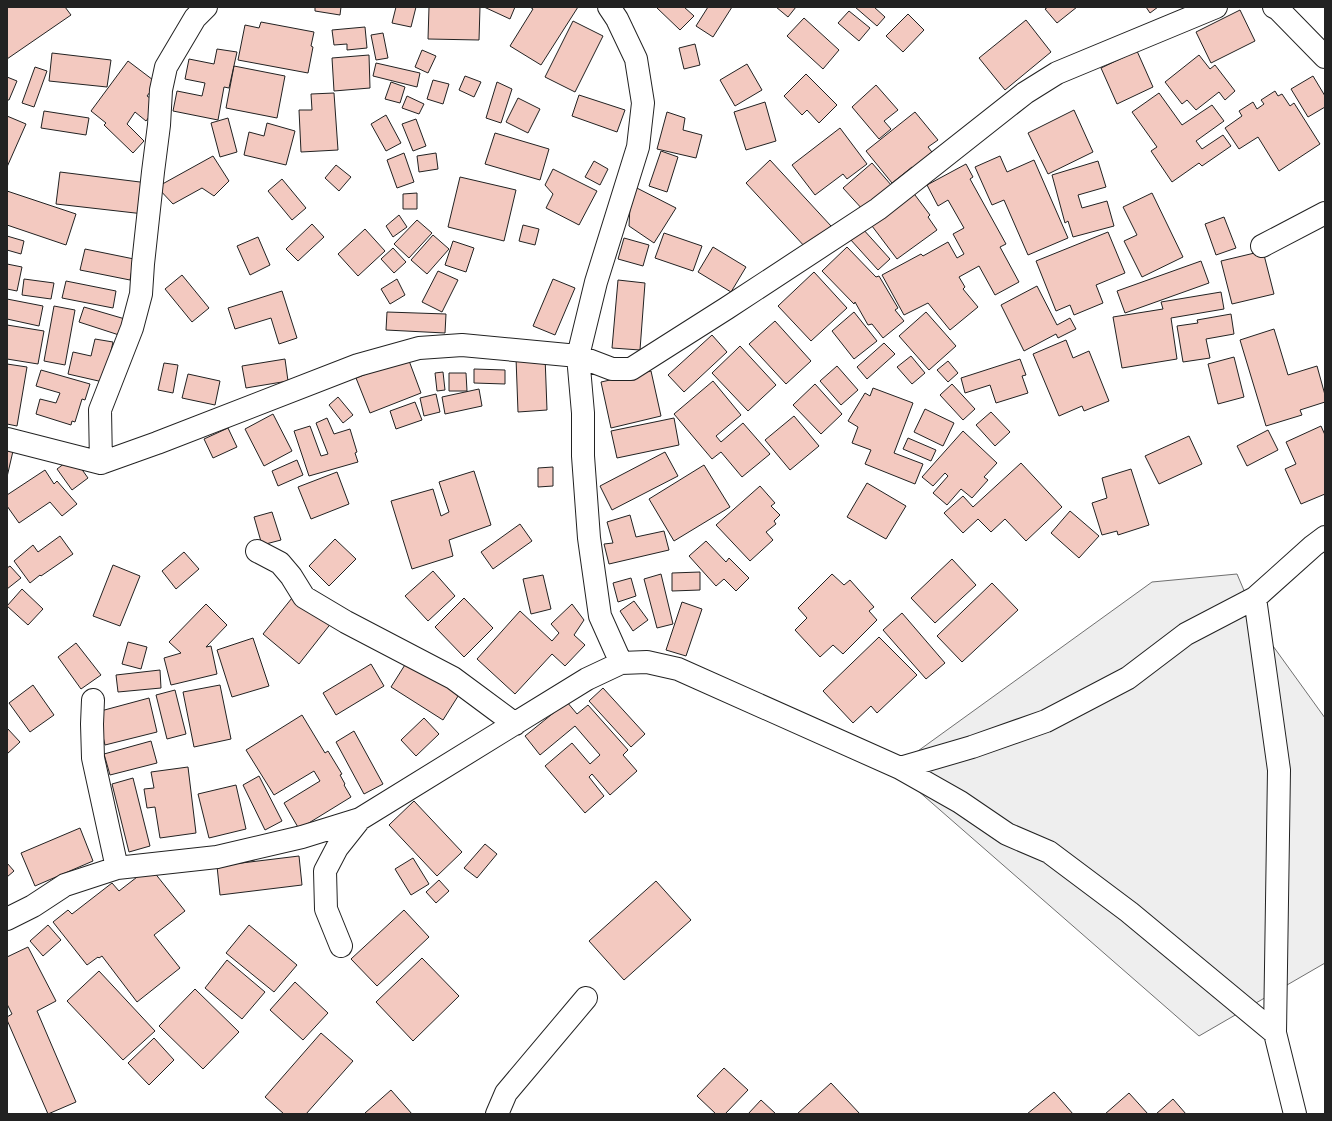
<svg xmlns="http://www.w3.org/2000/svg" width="1332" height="1121" font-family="'DM Sans',sans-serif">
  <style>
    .green { fill: #eee; stroke: #6f6f6f }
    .building { fill: #f3c9c0; stroke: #222 }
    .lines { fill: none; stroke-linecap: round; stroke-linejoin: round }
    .minor-casing { stroke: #222; stroke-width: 24 }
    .minor { stroke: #fff; stroke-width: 22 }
  </style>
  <rect width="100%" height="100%" fill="#fff"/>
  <path class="green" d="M1237,574L1260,628L1325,718V963L1199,1036L893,769L1152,582Z"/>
  <path class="building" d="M7,7H65L71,15L7,59Z
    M315,7H341L340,15L315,11Z
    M396,7H416L411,27L392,23Z
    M429,7H480L479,40L428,39Z
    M484,7H515L510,19Z
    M530,7H578L541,65L510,46L533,9Z
    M656,7H684L694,16L680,30Z
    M708,7H732L713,37L696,26Z
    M776,7H796L788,17Z
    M855,7H874L885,17L877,26Z
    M1048,7H1077L1057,23L1045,9Z
    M1146,7H1158L1150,13Z
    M1240,10L1255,41L1211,63L1196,32Z
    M849,11L870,28L859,41L838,23Z
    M908,14L924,30L903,52L886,36Z
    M804,18L839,50L823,69L787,36Z
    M1026,20L1051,52L1005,90L979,58Z
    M573,21L603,36L575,92L545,77Z
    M261,22L314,32L311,46L313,47L308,73L238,60L245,25L259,28Z
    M365,27L367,48L347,50V44L334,45L332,30Z
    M383,33L388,58L376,60L371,35Z
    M695,44L700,65L684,69L679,48Z
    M217,49L237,52L229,88L224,87L218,120L173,111L177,91L202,96L205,83L185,79L189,59L214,64Z
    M422,50L436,56L428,73L415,67Z
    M1137,51L1153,87L1117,104L1101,68Z
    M52,53L111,60L107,87L49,81Z
    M369,55L370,88L334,91L332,58Z
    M1199,55L1210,69L1215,65L1235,91L1225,100L1219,92L1196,110L1187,100L1182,104L1165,82Z
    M128,61L157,83L147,96L159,104L146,121L135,112L127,124L144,141L133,153L104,125L106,123L91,111Z
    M376,63L420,73L417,87L373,76Z
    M747,64L762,90L735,106L720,80Z
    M234,66L285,76L277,118L226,108Z
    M35,67L47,71L34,107L22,103Z
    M806,74L837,105L819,123L807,110L802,115L784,96Z
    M465,76L481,82L474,97L459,90Z
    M1313,76L1325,96V107L1308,117L1291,89Z
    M7,77L17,81L9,100H7Z
    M433,80L449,84L443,104L427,99Z
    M391,82L405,87L400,103L385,99Z
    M497,82L512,89L501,123L486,118Z
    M876,85L898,110L884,121L891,129L879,139L852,107Z
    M1275,91L1278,96L1282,94L1290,106L1294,103L1320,144L1279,171L1258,137L1239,149L1225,128L1242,116L1239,111L1253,102L1257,109L1264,104L1261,100Z
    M334,93L338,150L301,152L299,110H312L311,94Z
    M1159,93L1182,125L1212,105L1224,121L1196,141L1202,149L1223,135L1231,146L1202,166L1199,163L1172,182L1151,151L1157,147L1132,112Z
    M579,95L625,110L617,132L572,116Z
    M407,96L424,104L419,114L402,108Z
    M518,98L540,109L528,133L506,122Z
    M765,102L776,141L746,150L734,112Z
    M1074,110L1093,152L1048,174L1028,133Z
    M44,111L89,118L86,135L41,128Z
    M667,112L685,118L683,130L702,135L696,158L657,149Z
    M915,112L938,140L928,147L935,156L915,173L912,167L892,183L866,151Z
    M386,115L401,143L386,151L371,124Z
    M7,116L26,124L7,167Z
    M228,118L237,152L220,157L211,123Z
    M416,119L426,146L413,151L402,124Z
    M267,123L295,131L286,165L244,155L249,132L264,136Z
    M840,128L867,164L847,179L843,174L815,195L792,165Z
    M495,133L549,149L540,180L485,164Z
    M661,151L678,157L667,192L649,186Z
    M404,153L414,182L397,188L387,160Z
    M436,153L438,169L419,172L417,156Z
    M213,156L229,181L214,196L202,188L173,204L157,187Z
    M1000,156L1007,172L1034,160L1068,238L1028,255L1004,200L992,205L975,167Z
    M770,160L831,226L806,248L746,183Z
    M594,161L608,169L600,185L585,177Z
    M1098,161L1106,187L1078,195L1082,208L1107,201L1114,226L1073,237L1068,221L1065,223L1052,175Z
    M872,163L892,186L864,211L843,188Z
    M966,164L973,177L970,179L1006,244L1000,247L1019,282L995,295L979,266L959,277L965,287L963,289L978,307L950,330L928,303L904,315L882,275L921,254L923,256L948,242L957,258L964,254L953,234L964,228L948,200L938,206L927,185Z
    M336,165L351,177L339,191L325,178Z
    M553,169L597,191L579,225L546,208L553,194L545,185Z
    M60,172L148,183L144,214L56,204Z
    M460,177L516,190L504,241L448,227Z
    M282,179L306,208L292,220L268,191Z
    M631,185L676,208L654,243L629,226Z
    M7,191L76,214L66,245L7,225Z
    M912,191L930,215L928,217L937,230L897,259L869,222Z
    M417,193V209H403V194Z
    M1152,193L1183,257L1142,277L1124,241L1137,235L1123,207Z
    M399,215L407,227L393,237L386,226Z
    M1224,217L1236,248L1216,255L1205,224Z
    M417,220L432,233L409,258L394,244Z
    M312,224L324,237L298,261L286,249Z
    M523,225L539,229L535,245L519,241Z
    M862,228L890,259L878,270L850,239Z
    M365,229L385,251L358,276L338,254Z
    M1108,232L1125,273L1096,285L1103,303L1074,315L1070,305L1056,311L1036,261Z
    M664,233L702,246L693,271L655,258Z
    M433,235L449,249L427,274L411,260Z
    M7,236L24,241L21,254L7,250Z
    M258,237L270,265L250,275L237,246Z
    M624,238L649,245L643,266L618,259Z
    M453,241L474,248L466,272L445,265Z
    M713,247L746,267L731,292L698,272Z
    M847,247L876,277L879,276L898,308L895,310L904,321L883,338L872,324L868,325L855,302L854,304L822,271Z
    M393,248L406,262L394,273L381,259Z
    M85,249L134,259L130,280L80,270Z
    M1263,251L1274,294L1232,304L1221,261Z
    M1201,261L1209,283L1125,313L1117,291Z
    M7,264L22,267L17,291L7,289Z
    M438,271L458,280L442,312L422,302Z
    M814,272L847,308L811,341L778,306Z
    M182,275L209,308L192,322L165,289Z
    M24,279L54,283L51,299L22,295Z
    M397,279L405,295L390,304L381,289Z
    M553,279L575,288L555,335L533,326Z
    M618,280L645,283L640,350L612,348Z
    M66,281L116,291L113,308L62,298Z
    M1037,286L1057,325L1070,318L1076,329L1058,338L1056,334L1024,351L1001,305Z
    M282,291L297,338L279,344L271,318L235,329L228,308Z
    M1221,292L1224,309L1171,318L1177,359L1122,368L1113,317L1163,309L1161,302Z
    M7,299L43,306L39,326L7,319Z
    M54,306L75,310L65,365L44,361Z
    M84,307L125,319L119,335L79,322Z
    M387,312L446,314L445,333L386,330Z
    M854,312L877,341L854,359L832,331Z
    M926,312L956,346L929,370L899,336Z
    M1231,314L1234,334L1206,339L1210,358L1183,362L1177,326L1198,323L1197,320Z
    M775,321L811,361L786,384L749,344Z
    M7,325L44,331L38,364L7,359Z
    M1274,329L1288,375L1317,366L1325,395V402L1300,410L1302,415L1266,426L1240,340Z
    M712,335L727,352L684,392L668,375Z
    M95,339L113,342L106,373L103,382L68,374L73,352L91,356Z
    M1066,340L1073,358L1089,351L1109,401L1084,411L1082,406L1059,416L1033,354Z
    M884,343L895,354L867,379L857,367Z
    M740,346L776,385L748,411L712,373Z
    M545,356L547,410L518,412L516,358Z
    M911,356L925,373L912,384L897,367Z
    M1234,357L1244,397L1218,404L1208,364Z
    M408,358L421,393L370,413L356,378Z
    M285,359L288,381L246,388L242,366Z
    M1020,359L1026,375L1022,376L1028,393L996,403L990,385L965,393L961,378Z
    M948,361L958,373L948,382L937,370Z
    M164,363L178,365L173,393L158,390Z
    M7,364L27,367L17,426L7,424Z
    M837,366L858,390L841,405L820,381Z
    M474,369L505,370V384L474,383Z
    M41,370L90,384L85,400L82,399L75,422L72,421L71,425L36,414L40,399L56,403L60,393L36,386Z
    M651,371L661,416L611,428L601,382Z
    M443,372L445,390L437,391L435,373Z
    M449,373H466L467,391H449Z
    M188,374L220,381L215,405L182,398Z
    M713,381L741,415L716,436L721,442L743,423L770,454L742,477L721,452L712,459L674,414Z
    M815,384L842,414L821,434L793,405Z
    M952,384L975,409L963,420L940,395Z
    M873,388L913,403L894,453L923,464L915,484L865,464L871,450L852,443L858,427L848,421L865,393L870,396Z
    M479,389L482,406L445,414L442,397Z
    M436,394L440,412L424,416L420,398Z
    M338,397L353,415L343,423L329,405Z
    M415,402L422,420L396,429L390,411Z
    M925,409L954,423L943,446L914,432Z
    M991,412L1010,432L995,446L976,425Z
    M273,414L292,451L264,466L245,429Z
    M794,416L819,446L790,470L765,440Z
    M327,418L334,434L350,429L357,452L355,453L358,462L309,476L294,431L310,426L321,456L328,454L316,423Z
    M674,418L679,445L617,458L611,431Z
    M1321,426L1325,435V494L1301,504L1285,469L1296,464L1286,442Z
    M228,428L237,447L213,458L204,439Z
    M1268,430L1278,450L1247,466L1237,446Z
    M963,431L997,463L984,477L988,480L972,498L961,489L947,505L933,493L948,476L945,473L933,486L922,477Z
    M1189,436L1202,464L1159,484L1145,456Z
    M908,438L936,450L931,461L903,449Z
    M7,449L13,451L7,477Z
    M665,452L678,476L612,510L600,486Z
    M73,457L88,478L72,490L57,469Z
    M297,460L303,475L278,486L272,471Z
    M1021,463L1062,507L1026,541L1005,519L991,532L978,519L963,533L944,513L963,496L973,507Z
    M704,465L730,507L674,541L649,499Z
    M553,467V486L538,487V468Z
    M1131,469L1149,525L1118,535L1117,531L1102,535L1092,503L1107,498L1102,478Z
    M45,470L54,484L57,481L77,504L62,516L50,502L19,523L7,506V495Z
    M474,471L491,525L449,540L453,556L412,569L391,501L433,489L441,516L449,512L439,482Z
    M337,472L349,504L311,519L298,487Z
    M867,483L906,506L886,539L847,517Z
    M760,486L775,503L771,506L780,515L774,521L776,524L766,532L773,540L750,561L716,525Z
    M1070,511L1099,536L1079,558L1051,533Z
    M272,512L281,540L262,545L254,517Z
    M630,515L636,537L664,531L669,550L609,564L604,544L613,543L607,522Z
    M520,524L532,541L493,569L481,552Z
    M60,536L73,554L41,576L40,575L30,583L14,561L33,545L38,552Z
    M335,539L356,559L329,586L309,566Z
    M706,541L726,562L729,558L749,578L736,591L724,579L716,586L689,556Z
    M184,552L199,569L176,589L162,571Z
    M952,559L976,585L935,623L911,598Z
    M113,565L140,576L120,626L93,616Z
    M10,566L21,578L7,589V568Z
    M433,571L455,596L428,621L405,596Z
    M700,572V590L672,591V573Z
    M661,574L673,624L657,628L644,579Z
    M832,574L844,585L850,580L874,607L869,611L877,620L843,654L833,645L820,657L795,630L807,618L798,608Z
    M543,575L551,609L531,614L523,579Z
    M631,578L636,596L618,602L613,583Z
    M992,583L1018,610L962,662L937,636Z
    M22,589L43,609L28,625L7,606Z
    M296,593L332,622L299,664L263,634Z
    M464,598L493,628L464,657L435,627Z
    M634,601L648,620L633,631L620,611Z
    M682,602L702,609L686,656L666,650Z
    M206,604L227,625L206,647L211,646L217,674L171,685L164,658L181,653L169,642Z
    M572,604L584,620L574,635L585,645L565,666L552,654L515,694L477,659L520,611L552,641L559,633L551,624Z
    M902,613L945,663L926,679L883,630Z
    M879,637L917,675L877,713L871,706L853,723L823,691Z
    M253,638L269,686L232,697L217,650Z
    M128,642L147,647L141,669L122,664Z
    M76,643L101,675L81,689L58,657Z
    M408,660L460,693L443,720L391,687Z
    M371,664L384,686L336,715L323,693Z
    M160,670L161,688L118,692L116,675Z
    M33,685L54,715L30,732L9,703Z
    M220,685L231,739L194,747L183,692Z
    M603,688L645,734L631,747L589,701Z
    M175,690L186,734L167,739L156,695Z
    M149,698L157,732L105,745L97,712Z
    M567,702L577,714L588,705L628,750L623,755L637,771L610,795L592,774L589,777L604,796L585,813L545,766L572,743L590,764L600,755L575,726L540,755L525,736Z
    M302,715L325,753L328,751L342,774L340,775L345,784L344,785L351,797L299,829L284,803L320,781L314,771L274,795L246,750Z
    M424,718L439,734L416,756L401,740Z
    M7,728L20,742L7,754Z
    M354,731L383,784L364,794L336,742Z
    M151,741L157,763L110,775L104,754Z
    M188,767L196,833L160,838L155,807L147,808L144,789L154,788L151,772Z
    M259,776L282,821L265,830L243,785Z
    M133,778L150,846L129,852L112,784Z
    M236,785L246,829L209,838L198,794Z
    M414,801L462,852L437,876L389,825Z
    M80,828L93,861L35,886L21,853Z
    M485,844L497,854L477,878L464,868Z
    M299,856L302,885L220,895L217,866Z
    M413,858L429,884L411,895L395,869Z
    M7,863L14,871L7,877Z
    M150,867L185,911L154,935L180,968L137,1002L102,956L99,958L98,957L87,965L53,922L68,910L72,914L112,883L119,891Z
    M439,880L449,891L436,903L426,892Z
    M656,881L691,920L624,980L589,941Z
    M404,910L429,937L377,986L351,959Z
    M48,925L61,940L43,956L30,941Z
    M249,925L297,965L274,992L226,953Z
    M28,947L56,1001L37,1011L76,1102L48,1114L7,1020V1017L12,1014L7,1004V957Z
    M422,958L459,996L413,1041L376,1002Z
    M227,960L265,992L242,1019L205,988Z
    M99,971L155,1031L123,1060L67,1001Z
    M295,982L328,1013L303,1040L270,1010Z
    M195,989L239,1032L203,1069L159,1026Z
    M321,1033L353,1061L306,1114H284L265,1097Z
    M154,1038L174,1060L149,1085L128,1063Z
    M724,1068L748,1090L725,1114H716L697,1096Z
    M831,1083L860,1114H797Z
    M391,1090L412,1114H366L365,1113Z
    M1054,1092L1073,1114H1027Z
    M1129,1093L1148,1114H1105Z
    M1173,1099L1186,1114H1156Z
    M761,1100L776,1114H748Z"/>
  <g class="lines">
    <defs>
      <path id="minor" d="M609,7L617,19L636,59L643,103L638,147L596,282L578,356L583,413V456L589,538L600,616L621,663
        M1274,7L1278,9L1325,57
        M1262,246L1325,213
        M7,439L101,463L157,443L358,365L419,348L462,345L578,356L612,369H631L727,308L878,209L1025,93L1057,73L1216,7
        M101,463L100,410L132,328L141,294L143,264L153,172L159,125L161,90L166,67L195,18L206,7
        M257,551L280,563L291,576L304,597L346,622L453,678L515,724
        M1255,598L1279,770L1275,1033L1295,1114
        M93,700L92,724L93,758L117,868
        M900,768L960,802L1007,834L1049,852L1129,912L1275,1033
        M7,919L33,906L65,885L117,868L217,857L302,837L360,819L587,679L621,663L647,662L678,669L900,768L972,747L1046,721L1128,678L1186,634L1255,598L1313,546L1325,537
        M341,946L326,909L325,871L337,848L360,819
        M497,1114L506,1093L586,998"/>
    </defs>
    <use href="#minor" class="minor-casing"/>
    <use href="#minor" class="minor"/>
  </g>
  <rect width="1332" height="1121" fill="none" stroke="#222222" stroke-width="16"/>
</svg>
